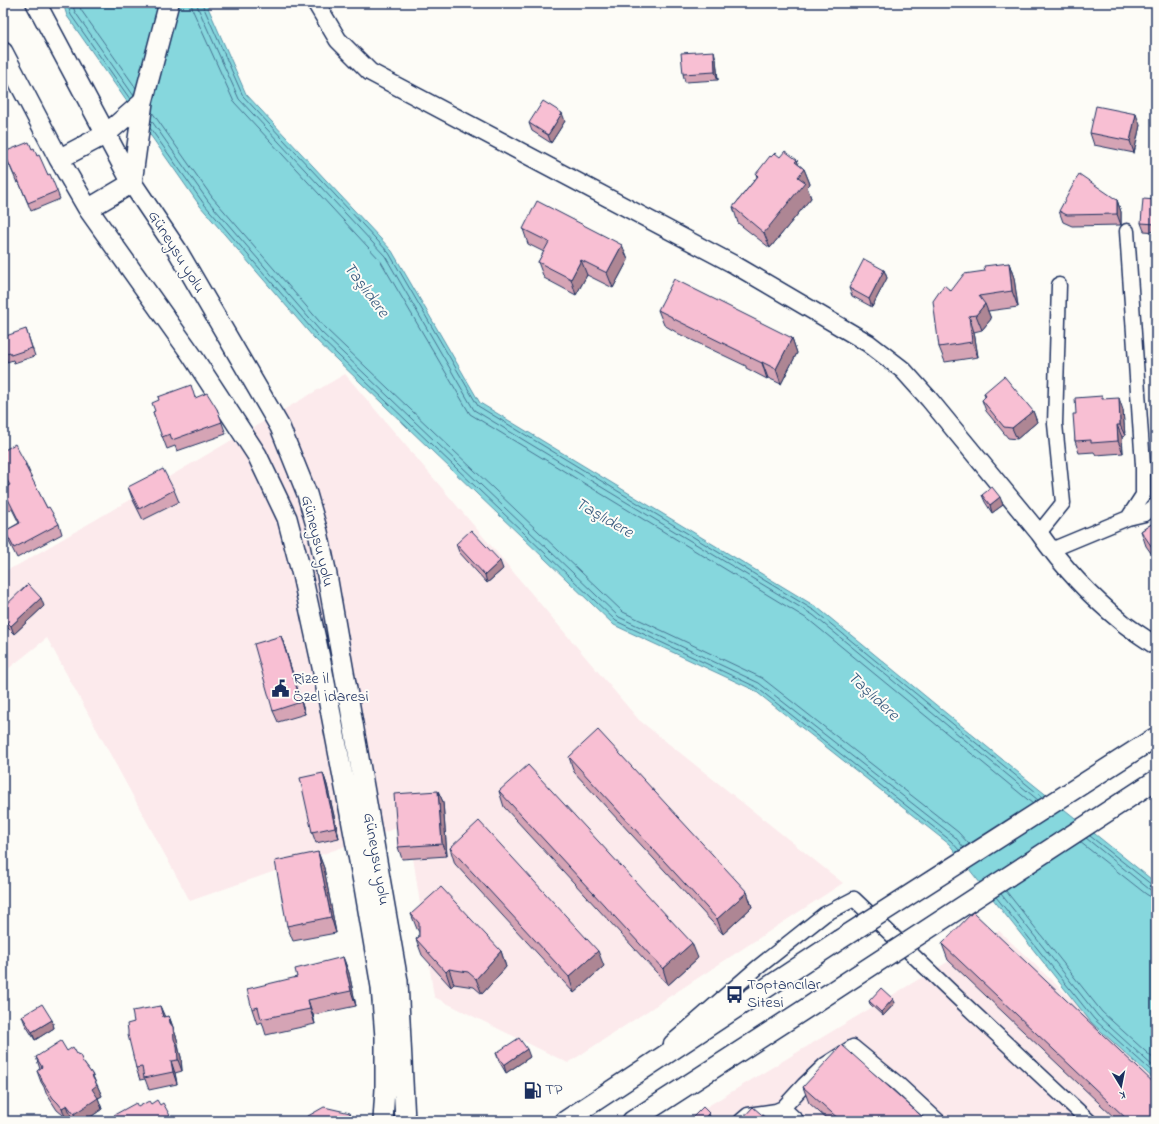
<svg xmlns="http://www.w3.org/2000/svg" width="1159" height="1124" font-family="'Indie Flower',sans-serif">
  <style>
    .built { fill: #fceaec }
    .water { fill: #86d7dd; stroke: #5b94aa }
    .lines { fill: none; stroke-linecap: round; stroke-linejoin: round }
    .shore { stroke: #467291; stroke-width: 1 }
    .minor-casing { stroke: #1b2f5e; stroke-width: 17 }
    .tertiary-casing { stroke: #1b2f5e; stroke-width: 20 }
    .secondary-casing { stroke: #1b2f5e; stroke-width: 22 }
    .minor { stroke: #fdfcf7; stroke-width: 14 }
    .tertiary { stroke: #fdfcf7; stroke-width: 17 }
    .secondary { stroke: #fdfcf7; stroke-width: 19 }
    .secondary-bridge-casing { stroke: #1b2f5e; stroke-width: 22; stroke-linecap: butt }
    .secondary-bridge { stroke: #fdfcf7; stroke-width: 19 }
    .wall { fill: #d5a4b5; stroke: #1b2f5e }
    .shaded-wall { fill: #ae8694; stroke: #1b2f5e }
    .building { fill: #f8bfd3; stroke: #1b2f5e }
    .labels { text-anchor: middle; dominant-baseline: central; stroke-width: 4; stroke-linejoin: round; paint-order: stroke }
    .street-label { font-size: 16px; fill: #1b2f5e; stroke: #fdfcf7 }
    .poi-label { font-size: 16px; fill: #1b2f5e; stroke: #fdfcf7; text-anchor: start }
    .water-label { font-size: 17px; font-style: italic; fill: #36597e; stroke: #fdfcf7 }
  </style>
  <rect width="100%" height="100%" fill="#fdfcf7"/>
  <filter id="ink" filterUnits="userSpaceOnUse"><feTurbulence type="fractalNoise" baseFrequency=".025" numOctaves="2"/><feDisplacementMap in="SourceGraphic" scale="8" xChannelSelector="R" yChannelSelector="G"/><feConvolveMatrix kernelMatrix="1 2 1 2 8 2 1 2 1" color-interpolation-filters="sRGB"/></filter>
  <g filter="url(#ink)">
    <path class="built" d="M345,374L639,720L843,883L568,1063L434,997L408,824L190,901L47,638L3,673V572L18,565Z
      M999,931L1156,1078V1121H683Z"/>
    <path class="water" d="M63,3H206L246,94L392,251L480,403L818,608L1014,769L1156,883V1081L1091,1022L949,844L754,690L614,625L314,338L200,206L67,16Z"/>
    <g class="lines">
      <path class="shore" d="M67,3L71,15L130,99
        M72,3L75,12L134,96
        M79,3L81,10L136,88
        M191,3L193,11L234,102L380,260L470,414L809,620L1033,804
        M197,3L198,8L239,99L385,256L474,410L813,615L1038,800
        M202,3L203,6L243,96L389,253L478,406L815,611L1042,797
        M152,112L212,197L325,328L623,612L762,678L958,832L969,844
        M151,120L208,201L321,332L619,617L759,683L955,837L964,848
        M150,128L204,204L317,335L616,621L756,687L951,841L959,850
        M1090,836L1152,885L1156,886
        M1086,838L1149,889L1156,891
        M1080,842L1146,894L1151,897H1156
        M1006,891L1102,1012L1156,1061
        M1001,894L1098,1016L1156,1069
        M996,897L1094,1019L1156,1075"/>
      <defs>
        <path id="minor" d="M1127,231L1143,465V495L1128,518
          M1039,533L1063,503L1055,424L1059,285
          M1051,550L1128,518L1145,514L1156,505
          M671,1043L757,968L825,914L854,899L962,1002L1089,1121
          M783,1108L797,1121
          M741,1121L748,1115L776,1111L783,1108L804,1085L825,1065L853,1047L898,1084L938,1121"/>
        <path id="tertiary" d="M316,3L338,40L370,72L735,265L868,343L903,370L929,399L1039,533C1062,566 1091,597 1123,623C1133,631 1145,638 1156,646"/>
        <path id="secondary" d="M36,3L132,183L177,250L280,427L307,494L318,532L327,575L398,981L405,1121
          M3,52L59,159L88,209L191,354L257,455L287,518L302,575L322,667L364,887L381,987L385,1037V1089L383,1121
          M59,159L106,134L143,102
          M88,209L132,183L143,102L169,3
          M565,1121L839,940
          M632,1121L816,1002"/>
      </defs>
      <use href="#minor" class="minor-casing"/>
      <use href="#tertiary" class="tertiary-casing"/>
      <use href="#secondary" class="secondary-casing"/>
      <use href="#minor" class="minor"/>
      <use href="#tertiary" class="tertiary"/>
      <use href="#secondary" class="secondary"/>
      <defs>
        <path id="secondary-bridge" d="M839,940L1156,737
          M816,1002L1156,780"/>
      </defs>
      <use href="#secondary-bridge" class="secondary-bridge-casing"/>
      <use href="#secondary-bridge" class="secondary-bridge"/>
    </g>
    <path class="wall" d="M271,3H279L276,7Z
      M716,59L718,80L685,82L683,74Z
      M565,121L551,143L532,131L529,123Z
      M1140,125L1134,153L1094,145L1090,133Z
      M32,149L37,156L57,191L60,199L31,211L19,182L17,183L4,152Z
      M771,157L797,160L798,164L804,169L810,184L807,187L811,198L770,248L738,223L733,207L757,177L756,174Z
      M1117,200L1121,212V225L1072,226L1063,222L1059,211Z
      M1156,200V232L1144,231L1141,223Z
      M523,229L622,245L628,260L613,288L587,275L576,295L544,278L538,262L544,252L528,244Z
      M1009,263L1014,278L1018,307L988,311L991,319L982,330L974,332L978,357L945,362L939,347L951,291Z
      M884,270L887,278L872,307L852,296L849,288Z
      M658,310L792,338L797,353L781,384L768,378L767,379L746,368V366L677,333L676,332L664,325Z
      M26,329L35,356L14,363L13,360L7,362L3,351Z
      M984,393L1033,411L1037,422L1017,439L1008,438L986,411L982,400L985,397Z
      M195,397L217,409L226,434L177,451L175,446L167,449L153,412Z
      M1103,399L1123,410L1125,436L1122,437L1123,453L1096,455L1094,452L1079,453L1075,441L1076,414Z
      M3,451L26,464L30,473L29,474L47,508L59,524L62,534L17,558L8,540L5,531L19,523L12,509L7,511L3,504V489L8,486L3,478Z
      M128,487L174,490L179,502L143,520L132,498Z
      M982,495L1003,505L992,513L985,502Z
      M1156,521V560L1146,546L1141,531Z
      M456,544L503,569L487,583L459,552Z
      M44,606L14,634L3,623V608Z
      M281,636L285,648L305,714L278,722L273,711Z
      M569,757L747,892L752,907L723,934L574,772Z
      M323,773L327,785L339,838L316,843L312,832Z
      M438,791L443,802L447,856L402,859L398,847Z
      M499,791L698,958L668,985L504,807Z
      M450,848L604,966L574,993L455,864Z
      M318,852L324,868L336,933L293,941L287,926Z
      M411,914L501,951L506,967L482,994L474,987L454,984L451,987L422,955L416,939L419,937V932L417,929Z
      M942,944L1156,1121H1118L948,960Z
      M343,957L349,973L356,1006L313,1015L315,1024L266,1035L262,1022L257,1024L252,1009L297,977Z
      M893,999L895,1003L883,1016L870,1004L869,1001Z
      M160,1006L164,1017L169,1016L173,1027L177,1039L179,1050L181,1057L182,1071L175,1073L177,1084L149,1090L145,1079L140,1080L136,1068L134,1022Z
      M22,1016L52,1020L54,1028L35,1040L25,1024Z
      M67,1051L83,1062L92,1074L102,1096L98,1098L102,1109L85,1121H75L71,1116L66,1120L63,1115L57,1110L46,1093L44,1087L41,1082L37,1071L40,1069L36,1057Z
      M496,1053L530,1057L506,1073L499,1061Z
      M803,1087L927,1121H829L809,1103Z"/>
    <path class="shaded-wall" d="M274,3H279L276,7Z
      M714,51L716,59L718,80L715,72Z
      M562,113L565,121L551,143L548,135Z
      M1136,114L1140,125L1134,153L1130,141Z
      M797,160L801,172L804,169L810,184L807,187L811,198L770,248L764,233L795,162Z
      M1117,200L1121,212V225L1117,214Z
      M622,245L628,260L613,288L607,273Z
      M581,260L587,275L576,295L571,279Z
      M1009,263L1014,278L1018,307L1012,291Z
      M884,270L887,278L872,307L869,299Z
      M985,304L991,319L982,330L976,315Z
      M969,316L974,332L978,357L972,342Z
      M792,338L797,353L781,384L776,369Z
      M762,362L768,378L767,379L762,363Z
      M1119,398L1123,410L1125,436L1120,425Z
      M1033,411L1037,422L1017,439L1012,428Z
      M1117,425L1122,437L1123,453L1118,441Z
      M1000,497L1003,505L992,513L990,505Z
      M500,561L503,569L487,583L485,575Z
      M41,598L44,606L14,634L11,626Z
      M281,636L285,648L305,714L301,702Z
      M323,773L327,785L339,838L335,827Z
      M438,791L443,802L447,856L442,844Z
      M318,852L324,868L336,933L331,917Z
      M747,892L752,907L723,934L717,919Z
      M692,943L698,958L668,985L663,969Z
      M501,951L506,967L482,994L476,979Z
      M598,951L604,966L574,993L569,977Z
      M343,957L349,973L356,1006L351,991Z
      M449,969L454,984L451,987L446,972Z
      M893,999L895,1003L883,1016L881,1012Z
      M308,1000L313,1015L315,1024L310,1009Z
      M160,1006L165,1017H163Z
      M169,1016L177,1039L179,1050L181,1057L182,1071L178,1060Z
      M52,1020L54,1028L35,1040L32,1032Z
      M527,1049L530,1057L506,1073L504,1065Z
      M171,1061L175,1073L177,1084L173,1072Z
      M92,1074L96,1085H97L102,1096L98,1098L102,1109L85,1121H76L74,1114Z
      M67,1105L71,1116L66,1120L62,1108Z
      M350,1113L353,1121H349Z
      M709,1113L711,1121H702Z"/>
    <path class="building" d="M714,51L715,72L683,74L681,53Z
      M543,101L562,113L548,135L529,123Z
      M1096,106L1136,114L1130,141L1090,133Z
      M29,142L32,149L34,148L37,156L39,155L48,175L50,174L57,191L28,203L16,175H14L4,152Z
      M785,151L797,160L795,162L804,169L798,177L805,182L764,233L733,207L758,176L756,174L770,156L771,157L775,153L780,157Z
      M1079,174L1117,200V214L1067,215L1059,211Z
      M1143,199L1156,200V224L1141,223Z
      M537,201L622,245L607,273L581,260L571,279L538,262L549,242L523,229Z
      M864,259L884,270L869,299L849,288Z
      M1009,263L1012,291L979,296L985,304L976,315L969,316L972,342L939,347L933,301L944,285L951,291L964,274L985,271L984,266Z
      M674,279L792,338L776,369L762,362V363L741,353V352L672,318V317L658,310Z
      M26,329L32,348L11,355L10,352L4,354L3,351V337Z
      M1004,376L1033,411L1012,428L1004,427L982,400L986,396L984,393Z
      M191,385L195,398L207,393L217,409L222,422L172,440L170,434L162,437L153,412L155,411L152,403L159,400L158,397Z
      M1102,396V399L1119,398L1120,425H1117L1118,441L1091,443V440L1075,441L1073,414H1076L1075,398Z
      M15,444L26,464L25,465L47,508L49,507L59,524L14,548L5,531L20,523L8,499L3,502V489L10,485L3,474V451Z
      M163,469L174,490L139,509L128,487Z
      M992,487L1000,497L990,505L982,495Z
      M1156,521V553L1141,531Z
      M471,530L500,561L485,575L456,544Z
      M28,584L41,598L11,626L3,618V608Z
      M281,636L301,702L273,711L254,644Z
      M598,730L747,892L717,919L569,757Z
      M528,765L692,943L663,969L499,791Z
      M323,773L335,827L312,832L300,778Z
      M438,791L442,844L398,847L394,794Z
      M479,821L598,951L569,977L450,848Z
      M318,852L331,917L287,926L275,861Z
      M441,887L501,951L476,979L468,972L449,969L446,972L416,939L419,937V923L411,914Z
      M973,912L1156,1085V1121H1129L942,944Z
      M343,957L351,991L308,1000L310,1009L261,1019L258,1007L252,1009L247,989L297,977L295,969Z
      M881,988L893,999L881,1012L869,1001Z
      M42,1004L52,1020L32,1032L22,1016Z
      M160,1006L163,1017L169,1016L170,1023L173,1027L174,1039L177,1046L178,1060L171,1061L173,1072L144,1078L142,1067L136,1068L128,1035V1031L127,1024L134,1022L132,1011Z
      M519,1038L527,1049L504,1065L496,1053Z
      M61,1041L67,1051L73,1047L77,1054L80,1055L83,1062L92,1074L93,1078L97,1085L92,1089L98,1098L74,1114L67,1105L62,1108L58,1103L53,1098L42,1081L41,1077L37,1071L42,1067L36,1057Z
      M842,1045L927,1121H841L803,1087L839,1048Z
      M157,1100L160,1105L163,1103L173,1121H114L117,1120L114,1115L136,1103L138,1107L149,1101L151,1104Z
      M324,1107L350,1113L349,1121H301V1120Z
      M703,1107L709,1113L702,1121H689Z
      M753,1107L769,1121H740Z"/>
  </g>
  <defs>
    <symbol id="civic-bare" viewBox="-9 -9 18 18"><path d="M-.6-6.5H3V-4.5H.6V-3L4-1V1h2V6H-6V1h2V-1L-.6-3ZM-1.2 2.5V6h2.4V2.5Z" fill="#1b2f5e" stroke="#fdfcf7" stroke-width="2.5" paint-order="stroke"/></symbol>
    <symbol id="bus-bare" viewBox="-9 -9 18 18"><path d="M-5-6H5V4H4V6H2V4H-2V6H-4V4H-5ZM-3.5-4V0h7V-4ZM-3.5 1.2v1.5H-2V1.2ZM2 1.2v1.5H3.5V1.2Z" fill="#1b2f5e" stroke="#fdfcf7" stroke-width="2.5" paint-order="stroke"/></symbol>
    <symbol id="fuel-bare" viewBox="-9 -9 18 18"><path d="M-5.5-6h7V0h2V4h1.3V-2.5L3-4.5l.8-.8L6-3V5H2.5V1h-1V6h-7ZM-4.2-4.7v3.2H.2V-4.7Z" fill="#1b2f5e" stroke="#fdfcf7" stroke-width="2.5" paint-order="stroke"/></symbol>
  </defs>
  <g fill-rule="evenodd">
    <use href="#civic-bare" x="268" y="676" width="25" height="25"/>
    <use href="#bus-bare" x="722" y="982" width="25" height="25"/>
    <use href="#fuel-bare" x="520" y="1078" width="25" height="25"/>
  </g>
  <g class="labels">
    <g class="street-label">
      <text transform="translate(176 252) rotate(58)">Güneysu yolu</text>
      <text transform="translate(317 541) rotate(76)">Güneysu yolu</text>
      <text transform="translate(376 859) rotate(80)">Güneysu yolu</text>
    </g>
    <g class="poi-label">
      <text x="293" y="679">Rize İl<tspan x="293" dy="18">Özel İdaresi</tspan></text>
      <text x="747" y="985">Toptancılar<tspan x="747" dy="18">Sitesi</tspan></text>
      <text x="545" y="1090">TP</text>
    </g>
    <g class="water-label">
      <text transform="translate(366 290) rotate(53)">Taşlıdere</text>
      <text transform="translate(604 518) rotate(30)">Taşlıdere</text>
      <text transform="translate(873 696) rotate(43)">Taşlıdere</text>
    </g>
  </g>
  <rect width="1159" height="1124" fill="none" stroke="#fdfcf7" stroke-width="16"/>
  <rect x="8" y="8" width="1143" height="1108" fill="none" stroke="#1b2f5e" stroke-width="1.5" filter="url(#ink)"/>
  <g transform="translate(1121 1086) rotate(170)" stroke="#fdfcf7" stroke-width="3" paint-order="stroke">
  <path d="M0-3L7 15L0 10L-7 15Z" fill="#1b2f5e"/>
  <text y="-6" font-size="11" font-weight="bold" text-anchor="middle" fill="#1b2f5e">K</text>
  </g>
</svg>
